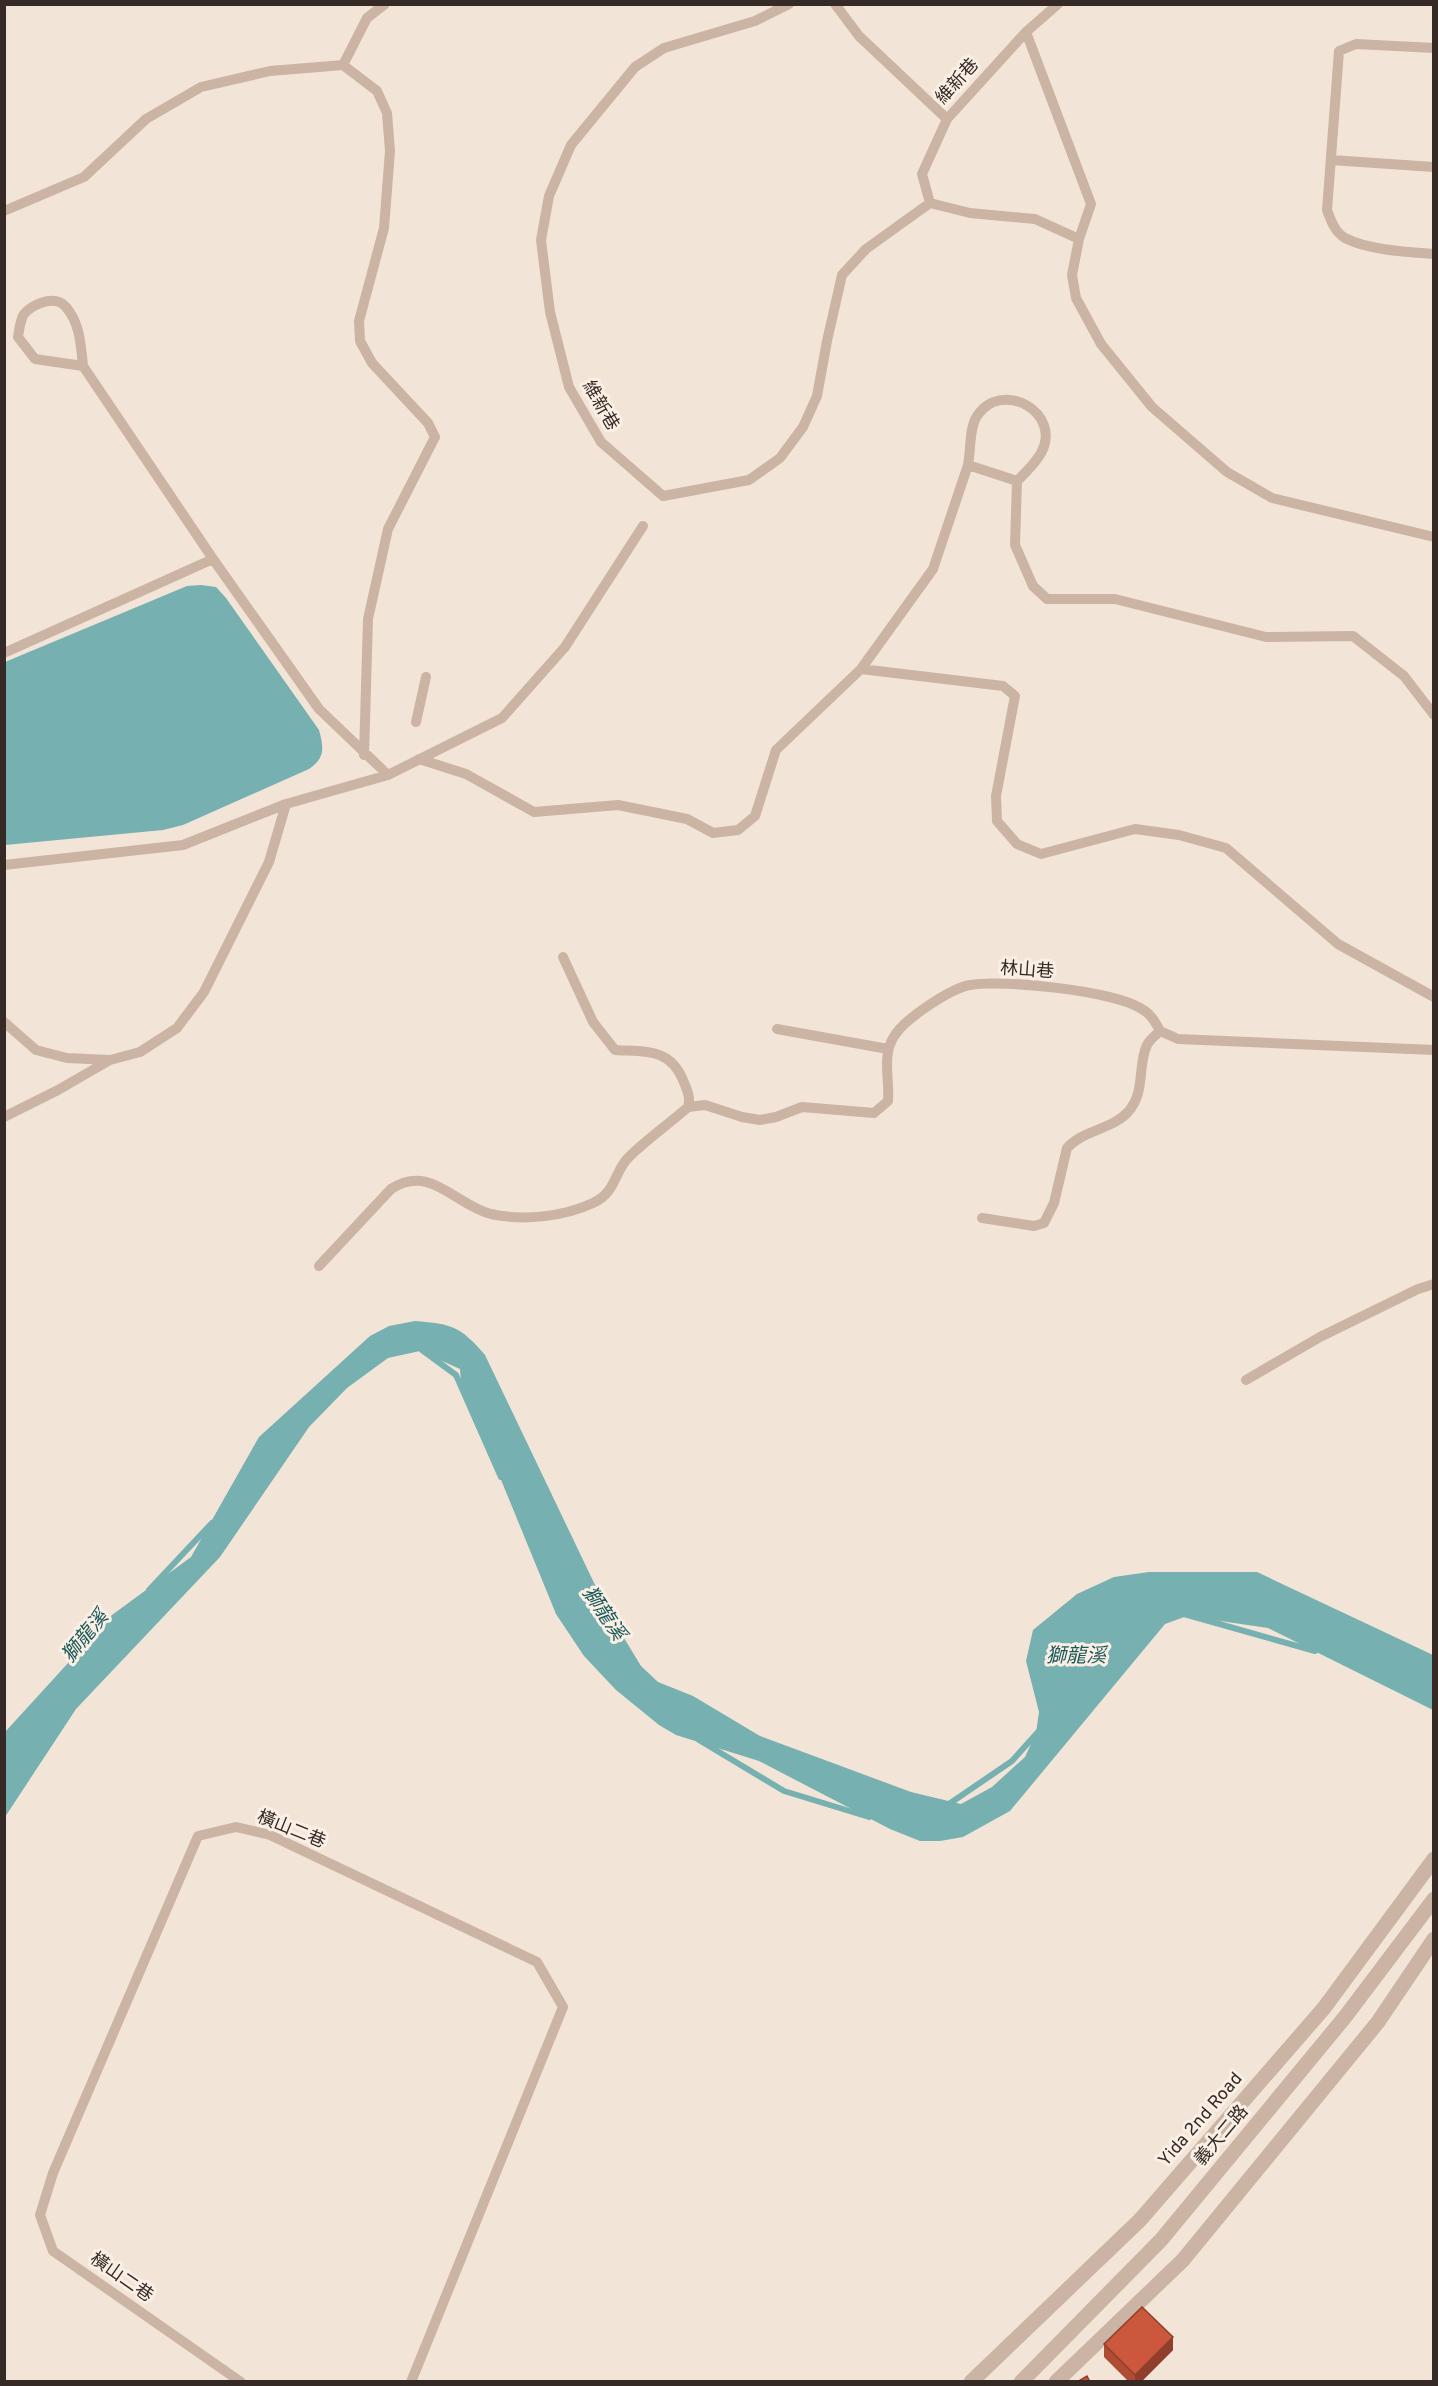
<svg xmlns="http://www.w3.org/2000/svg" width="1438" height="2386" font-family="Overpass,'Noto Sans TC',sans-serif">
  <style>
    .water { fill: #76b0b0 }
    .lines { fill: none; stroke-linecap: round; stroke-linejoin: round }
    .stream { stroke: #76b0b0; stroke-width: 6 }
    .service { stroke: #cbb4a4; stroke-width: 10 }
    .minor { stroke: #cbb4a4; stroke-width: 15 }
    .tertiary { stroke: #cbb4a4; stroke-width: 15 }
    .wall { fill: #af4c34 }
    .shaded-wall { fill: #8e3e2b }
    .building { fill: #cb583d; stroke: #8e3e2b; stroke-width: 1.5 }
    .labels { text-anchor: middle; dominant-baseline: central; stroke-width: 6; stroke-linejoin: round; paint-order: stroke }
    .street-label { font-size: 18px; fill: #362a26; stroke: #faefe5 }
    .water-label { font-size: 20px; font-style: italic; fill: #1a5859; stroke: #faefe5 }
  </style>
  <rect width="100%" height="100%" fill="#f2e5d8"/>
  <path class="water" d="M201,585L216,587L226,598L319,730C324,748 325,758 309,769L183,825L163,830L5,845V662L187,586Z
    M415,1321C452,1324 460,1326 485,1355L607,1610L641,1666L658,1682L693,1696L760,1736L911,1792L961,1804L992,1787L1025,1757L1036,1733L1039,1712L1026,1661L1033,1630L1077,1594L1114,1577L1149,1572H1257L1433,1655V1710L1268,1628L1187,1616L1165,1624L1010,1811L963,1837L940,1841H920L890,1829L759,1761L676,1735L659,1725L616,1690L584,1656L556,1614L461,1382L460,1369L420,1351L388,1358L347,1388L309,1427L220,1557L76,1709L5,1817V1732L112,1615L191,1557L259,1437L370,1336L389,1326Z"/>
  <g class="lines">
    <path class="stream" d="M422,1350L456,1375L501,1477
      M149,1590L212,1523
      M1184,1614L1315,1651
      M699,1740L784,1791L869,1817
      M946,1806L1012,1761L1038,1732"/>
    <path class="service" d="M789,4L755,21L664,48L635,67L571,145L549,196L541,240L550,312L569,387L601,442L663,496L749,480L780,458L803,427L817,396L827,341L842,275L866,249L930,203
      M835,4L859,36L947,119
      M1058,4L1026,32L947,119L922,174L930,203L970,213L1035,219L1079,239
      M1026,32L1091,204L1079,239L1072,275L1076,298L1101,344L1152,407L1227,472L1272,498L1434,537
      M1434,48L1356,44L1339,51L1327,210C1331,221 1335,232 1345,238C1368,250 1407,252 1434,254
      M1331,160L1434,167
      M4,211L84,177L146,119L201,87L270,71L343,65
      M83,366L35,359L18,337C19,331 20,320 24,314C33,304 55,294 66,307C80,323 81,346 83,366L213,559L319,709L388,775
      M968,465C971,450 969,428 977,416C1002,378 1063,413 1041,453C1035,464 1025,473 1017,481
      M4,653L213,559
      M861,669L1003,686L1015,696L996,796L997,821L1017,844L1041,854L1135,829L1179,835L1226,848L1338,944L1434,997
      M416,722L426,677
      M364,755L368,619L388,529L435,437L428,423L372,363L360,341L359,321L384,228L390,151L387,113L377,91L343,65L367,18L385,4
      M419,759L466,774L534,812L618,805L687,819L713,833L738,830L755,816L776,750L861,669L933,569L968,465L1017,481L1015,545L1033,586L1047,599H1115L1266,637L1353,636L1404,676L1434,715
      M4,865L183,845L286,804L388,775L502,718L565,647L643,526
      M4,1022L36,1050L67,1058L109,1060
      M777,1029L888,1049
      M688,1107L705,1105L742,1117L760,1120L776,1117L802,1107L874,1113L888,1101C890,1079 881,1055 895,1035C905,1019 951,988 970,985C1002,979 1113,991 1140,1008C1150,1013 1155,1021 1160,1031L1178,1039L1434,1050
      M4,1117L58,1090L110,1060L140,1052L177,1028L204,992L269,862L286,804
      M982,1218L1034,1226L1044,1223L1054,1203L1067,1148C1083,1130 1111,1130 1128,1112C1146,1092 1137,1066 1147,1045C1149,1040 1156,1035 1160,1031
      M319,1266L391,1189C430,1163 455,1205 491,1214C523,1221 563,1217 593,1203C617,1192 614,1171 629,1157C647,1139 669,1124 688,1107C691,1097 687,1090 683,1080C670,1048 646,1052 615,1050L593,1022L563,957
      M1246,1380L1320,1337L1418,1289L1434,1284
      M241,2382L53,2251L40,2215L53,2173L198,1836L236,1827L270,1835L537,1962L563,2007L411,2382"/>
    <path class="minor" d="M971,2382L1140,2220L1324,2008L1434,1859
      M1056,2382L1183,2260L1378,2022L1434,1939"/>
    <path class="tertiary" d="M1021,2382L1161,2240L1345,2017L1434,1899"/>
  </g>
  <path class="wall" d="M1104,2344L1173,2350L1141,2382H1129L1104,2357Z"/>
  <path class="shaded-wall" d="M1173,2337V2350L1141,2382H1135V2375Z"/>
  <path class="building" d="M1142,2307L1173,2337L1135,2375L1104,2344Z
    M1087,2376L1090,2382H1077Z"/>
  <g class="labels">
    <g class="street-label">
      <text transform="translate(958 82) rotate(-48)">維新巷</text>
      <text transform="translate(600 406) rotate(60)">維新巷</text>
      <text transform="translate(1027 971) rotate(4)">林山巷</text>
      <text transform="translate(291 1830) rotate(22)">橫山二巷</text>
      <text transform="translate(1201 2120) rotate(-49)">Yida 2nd Road</text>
      <text transform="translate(1222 2136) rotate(-50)">義大二路</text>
      <text transform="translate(121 2278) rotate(35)">橫山二巷</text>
    </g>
    <g class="water-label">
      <text transform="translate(603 1614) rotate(56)">獅龍溪</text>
      <text transform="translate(86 1637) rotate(-51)">獅龍溪</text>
      <text x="1076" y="1657">獅龍溪</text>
    </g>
  </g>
  <rect width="1438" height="2386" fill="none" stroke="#362a26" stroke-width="12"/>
</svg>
